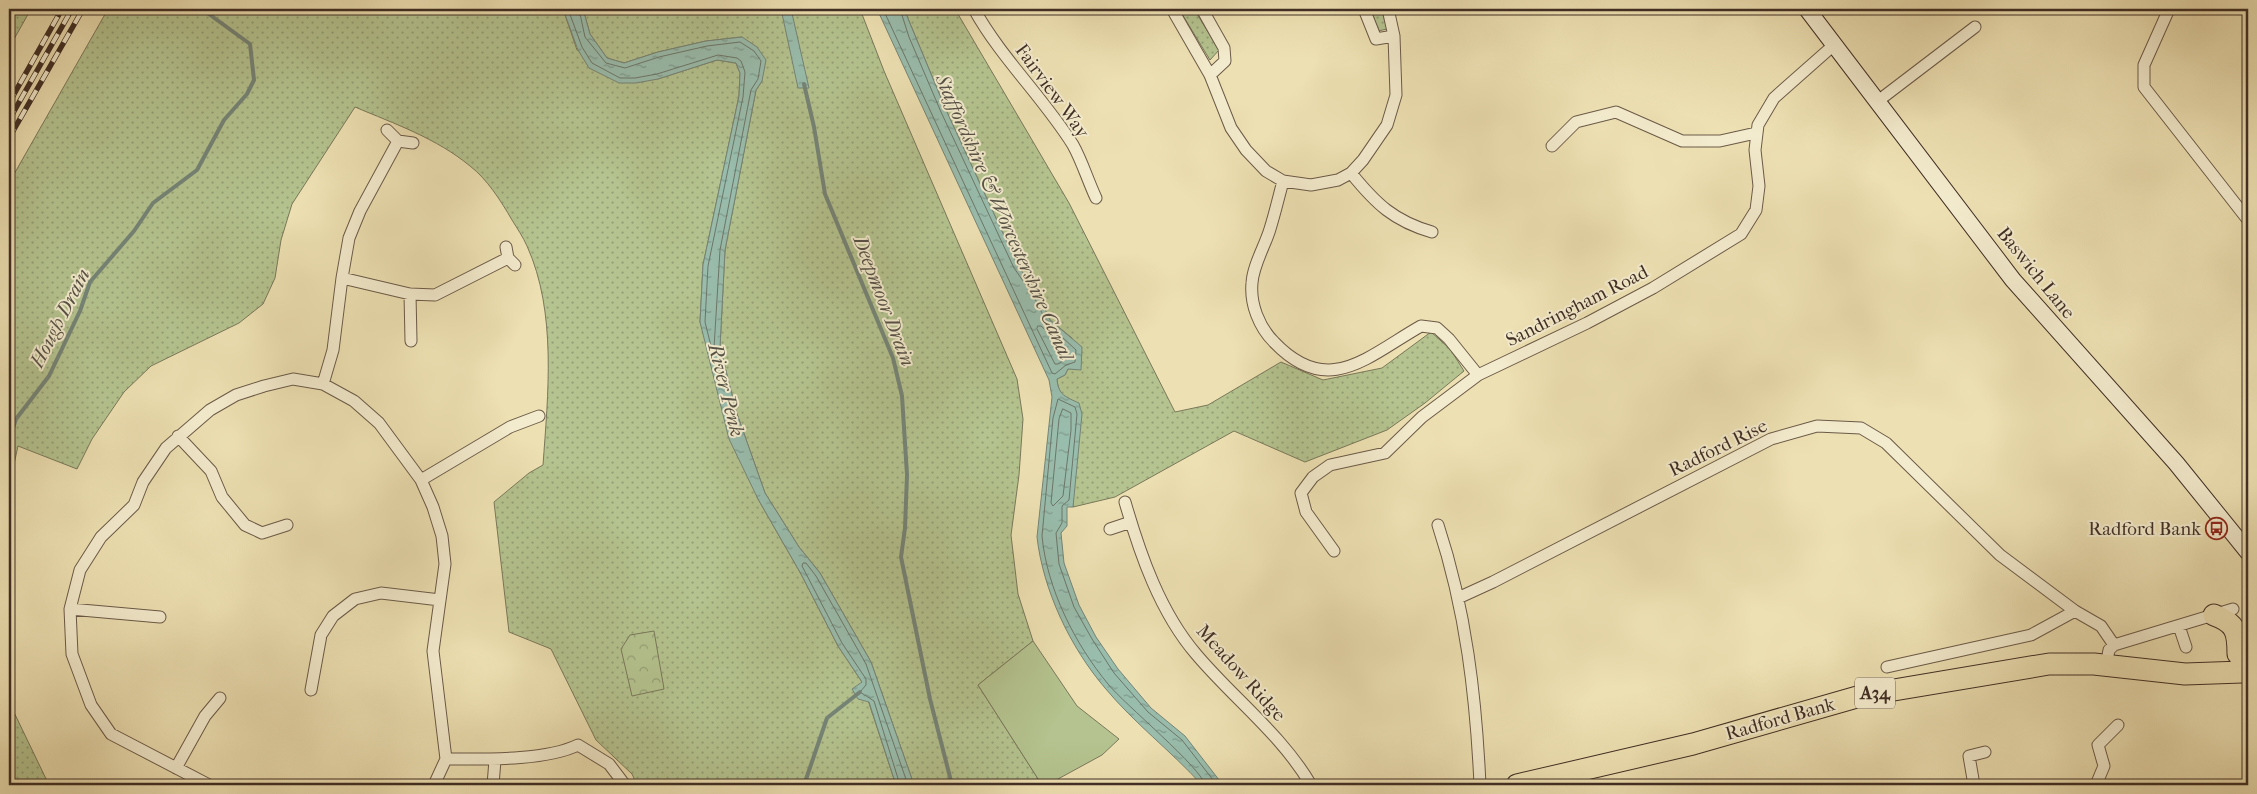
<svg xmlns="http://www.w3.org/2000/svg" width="2257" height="794" font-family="'IM FELL French Canon',serif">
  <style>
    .grass { fill: url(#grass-dots); stroke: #7a785a }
    .forest { fill: url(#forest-crowns); stroke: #7a785a }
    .garden { fill: #b4c38f; stroke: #7a785a }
    .water { fill: url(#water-ripples); stroke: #758477 }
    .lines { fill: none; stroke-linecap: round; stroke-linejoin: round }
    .shore { stroke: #6c7669; stroke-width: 1 }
    .stream { stroke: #758477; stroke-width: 4 }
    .street-casing { stroke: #6b5a48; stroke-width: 13 }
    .secondary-casing { stroke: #402e25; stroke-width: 18 }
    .highway-casing { stroke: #402e25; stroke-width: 23 }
    .street { stroke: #f3ebcd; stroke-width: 11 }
    .secondary { stroke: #f3ebcd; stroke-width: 16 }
    .highway { stroke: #ede0b2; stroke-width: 21 }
    .rail-casing { stroke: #402e25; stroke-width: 5.5 }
    .rail { stroke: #f3ebcd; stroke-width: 4; stroke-dasharray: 11; stroke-linecap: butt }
    .labels { text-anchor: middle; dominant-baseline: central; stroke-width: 4; stroke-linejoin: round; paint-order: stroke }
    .shield { fill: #f3ebcd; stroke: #766757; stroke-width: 1 }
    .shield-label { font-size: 18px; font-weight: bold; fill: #402e25 }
    .street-label { font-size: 19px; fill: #402e25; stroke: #f3ebcd }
    .poi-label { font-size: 19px; fill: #402e25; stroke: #f3ebcd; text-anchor: end }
    .water-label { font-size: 20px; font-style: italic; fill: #565247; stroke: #f3ebcd }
  </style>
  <defs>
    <pattern id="grass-dots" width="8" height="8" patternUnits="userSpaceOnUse" patternTransform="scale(1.25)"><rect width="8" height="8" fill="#b4c38f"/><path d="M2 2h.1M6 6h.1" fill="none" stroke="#949f75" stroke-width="1.8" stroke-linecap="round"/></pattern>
    <pattern id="forest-crowns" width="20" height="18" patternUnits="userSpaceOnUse" patternTransform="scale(1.25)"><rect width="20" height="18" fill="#b4c38f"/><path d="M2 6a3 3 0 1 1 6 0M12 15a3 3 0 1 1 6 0" fill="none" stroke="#949f75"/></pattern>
    <pattern id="water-ripples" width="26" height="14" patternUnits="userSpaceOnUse" patternTransform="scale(1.25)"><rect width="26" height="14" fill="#99bdad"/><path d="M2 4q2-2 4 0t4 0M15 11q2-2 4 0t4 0" fill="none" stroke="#7e9a8d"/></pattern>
  </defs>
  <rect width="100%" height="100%" fill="#ede0b2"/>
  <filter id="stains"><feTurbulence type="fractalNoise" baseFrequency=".004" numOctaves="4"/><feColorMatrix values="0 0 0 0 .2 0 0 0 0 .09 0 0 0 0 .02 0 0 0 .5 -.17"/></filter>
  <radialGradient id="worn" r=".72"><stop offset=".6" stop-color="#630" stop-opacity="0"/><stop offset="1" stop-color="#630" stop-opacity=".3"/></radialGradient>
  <path class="grass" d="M9,9H31L9,48Z
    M108,9H563L577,50L658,79L717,60L736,63L740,73L739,96L703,265L700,322L758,499L801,574L838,646L862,682L896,785H637L632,774L596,740L551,649L509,632L494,502L529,473L543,465C548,395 557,312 527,246C523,237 517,228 512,220C501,201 487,179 470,166C436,138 395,124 355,107L292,204L281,240L275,278L263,304L239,323L151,366L124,392L92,439L77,469L18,446L9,487V183Z
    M583,9H860L884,71L1017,379L1023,419L1019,475L1011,535L1018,594L1033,641L978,685L1042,785H914L871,662L820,573L799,547L765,493L736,411L720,347L725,250L756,90L762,81L742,37L706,41L658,52L624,63L607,58L590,34Z
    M904,9H955L1069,203L1175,412L1208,405L1281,362L1323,380L1382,368L1431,332L1450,349L1464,371L1425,403L1387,430L1305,462L1234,431L1115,497L1073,507L1074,401C1062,398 1058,391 1057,379L1065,375L1068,369L1073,368L1072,338L1050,320L1037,293L1018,266L946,110Z
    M1179,9H1194L1219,50L1210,60Z
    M1371,9H1382L1387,29L1378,31Z
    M9,702L49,785H9Z"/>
  <path class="forest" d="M654,631L664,689L632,696L621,649L630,635Z"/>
  <path class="garden" d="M1033,641L1077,706L1119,739L1102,755L1047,785H1042L978,685Z"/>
  <path class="water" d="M563,9H583L590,34L607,58L624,63L658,52L706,41L742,37L757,47L766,60L762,81L756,90L725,250L720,347L736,411L765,493L799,547L820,573L871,662L914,785H896L869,702L858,699L852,689L862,682L838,646L801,574L758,499L729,439L700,322L703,265L739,96L740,73L736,63L717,60L658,79L636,83H619L589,68L578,50Z
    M781,9H791L809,88H798Z
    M877,9H904L946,110L1018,266L1037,293L1050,320L1082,347L1081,370L1068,369L1065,375L1057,379C1058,395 1066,397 1079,403L1082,414L1073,507H1067V526L1061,533L1064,563L1079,605L1096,637L1118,669L1151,708L1185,736L1223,785H1202C1171,751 1134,723 1105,688C1070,647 1043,590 1037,537L1052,397L1049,380Z"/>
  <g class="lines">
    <path class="shore" d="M568,9L582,47L592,63L620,78H635L657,74L718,55L737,58L741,61L745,72L743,97L708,266L705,322L711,346L714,348L720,250L751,90L758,79L761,61L754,51L740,42L707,46L659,57L625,68L606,63L585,37L579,9
      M883,9L1052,373L1055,374L1066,365L1075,362L1076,350L1047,323L1033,295L1014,268L941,112L909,37L900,9
      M1038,326H1041L1069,351V357L1058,364H1055L1037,329Z
      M1063,409L1071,413V430L1063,496L1053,506L1051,503L1059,419Z
      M900,785L874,701L860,692L866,685V679L842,643L802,566L803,563H806L816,576L866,664L908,785
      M1205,785C1203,769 1123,703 1108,684C1075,644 1047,589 1042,536L1053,418L1058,399L1075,407L1077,414L1069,500L1062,506V523L1056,533L1059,564L1074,607L1092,639L1114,673L1148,712L1182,740L1217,785"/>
    <path class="stream" d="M804,84L814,127L825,194L893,358L902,396L907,475L905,528L901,557L930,699L952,785
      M9,441L16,419L49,376L80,311L90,282L134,231L153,203L197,170L224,120L247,94L254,80L250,44L202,9
      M804,785L827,718L860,692"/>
    <defs>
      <path id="street" d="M974,9C1001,58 1043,97 1073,145C1082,161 1088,181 1096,198
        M1172,9L1210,75L1231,128L1246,150L1266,171L1283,181L1311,185L1338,180L1351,173L1363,160L1387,125L1396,95L1394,36L1388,9
        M1202,9L1224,48L1225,61L1210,75
        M1364,9L1376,39L1394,36
        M2169,9L2144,65V87L2248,220
        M1878,101L1975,27
        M387,130L398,141L413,143
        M1552,146L1576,122L1616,112L1682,141H1720L1756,133
        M1351,173C1376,204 1394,221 1432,232
        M1283,181C1279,196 1275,213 1270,229C1265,246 1253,265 1252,283C1250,304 1259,327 1274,342C1328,399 1368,356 1421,326L1437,328L1449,339L1478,375
        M506,247L508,258L515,265
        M342,278L410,294L435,295L508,258
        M410,294L411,341
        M323,384L333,350L342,278L349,238L360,211L398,141
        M178,436L211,471L222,497L245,525L262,533L287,525
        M421,480L510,427L539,416
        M1125,502C1140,554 1160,612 1196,654C1233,698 1282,735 1311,785
        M1438,525C1466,610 1476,697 1480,785
        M1110,529L1131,522
        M1334,551L1306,512L1301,493L1313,477L1330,465L1385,453L1422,417L1478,375L1587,323L1653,288L1741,234L1756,210L1759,186L1755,150L1758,125L1774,98L1835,44
        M1458,598L1493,582L1771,439L1817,426L1861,428L1886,443L2000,555L2075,611L2101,626L2114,645
        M70,609L160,617
        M2179,626L2186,647
        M2106,666L2109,650L2114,645L2233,609
        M1887,667L2031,635L2075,611
        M311,690L321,635L333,616L355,599L381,593L440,600
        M446,759C483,759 545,761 578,745L609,764L625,785
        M176,768L205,716L220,698
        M209,785L111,734L91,705L72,654L70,609L80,570L101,537L134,505L143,482L166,448L210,410L236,395L264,386L293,379L323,384L354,401L379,423L421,480L433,507L442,536L445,564L433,651L446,759L434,785
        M493,785L495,760
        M1974,785L1969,756L1985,752
        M2096,785L2104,766L2098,745L2118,725"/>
      <path id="secondary" d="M1807,9L2013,280L2176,463L2248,552"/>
      <path id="highway" d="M2214,615C2236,623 2238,632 2238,654
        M1517,785L1693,744L1864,695L2049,664H2094L2185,674L2242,672L2248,670"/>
    </defs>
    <use href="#street" class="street-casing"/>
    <use href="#secondary" class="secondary-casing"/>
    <use href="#highway" class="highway-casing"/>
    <use href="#street" class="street"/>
    <use href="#secondary" class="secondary"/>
    <use href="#highway" class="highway"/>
    <defs>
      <path id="rail" d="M9,103L62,9
        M9,120L72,9
        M9,138L83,9"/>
    </defs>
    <use href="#rail" class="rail-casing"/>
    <use href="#rail" class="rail"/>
  </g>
  <defs>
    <symbol id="bus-ring" viewBox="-11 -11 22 22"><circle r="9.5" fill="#f3ebcd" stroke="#8f2418" stroke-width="1.5"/><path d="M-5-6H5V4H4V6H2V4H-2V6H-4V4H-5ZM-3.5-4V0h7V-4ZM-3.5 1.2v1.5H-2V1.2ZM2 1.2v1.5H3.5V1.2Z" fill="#8f2418"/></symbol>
  </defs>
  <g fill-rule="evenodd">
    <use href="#bus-ring" x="2204" y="516" width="25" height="25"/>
  </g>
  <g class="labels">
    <rect class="shield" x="1855" y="677.5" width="40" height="31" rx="4"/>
    <g class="shield-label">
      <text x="1875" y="693">A34</text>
    </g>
    <g class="street-label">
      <text transform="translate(1052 91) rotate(54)">Fairview Way</text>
      <text transform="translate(2036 273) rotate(51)">Baswich Lane</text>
      <text transform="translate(1577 306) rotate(-27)">Sandringham Road</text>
      <text transform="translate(1718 448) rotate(-26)">Radford Rise</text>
      <text transform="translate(1241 673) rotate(48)">Meadow Ridge</text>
      <text transform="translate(1780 719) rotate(-16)">Radford Bank</text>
    </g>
    <g class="poi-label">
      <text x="2201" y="529">Radford Bank</text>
    </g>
    <g class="water-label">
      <text transform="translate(1004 217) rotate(66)">Staffordshire &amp; Worcestershire Canal</text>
      <text transform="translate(884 301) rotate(69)">Deepmoor Drain</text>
      <text transform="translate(60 318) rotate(-63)">Hough Drain</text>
      <text transform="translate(726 390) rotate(76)">River Penk</text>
    </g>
  </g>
  <rect width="2257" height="794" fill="none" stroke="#ede0b2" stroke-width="30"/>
  <rect x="10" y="10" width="2237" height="774" fill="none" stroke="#402e25" stroke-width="2.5"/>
  <rect x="15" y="15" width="2227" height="764" fill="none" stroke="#402e25"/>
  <rect width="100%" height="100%" filter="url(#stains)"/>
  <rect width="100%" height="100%" fill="url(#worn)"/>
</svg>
